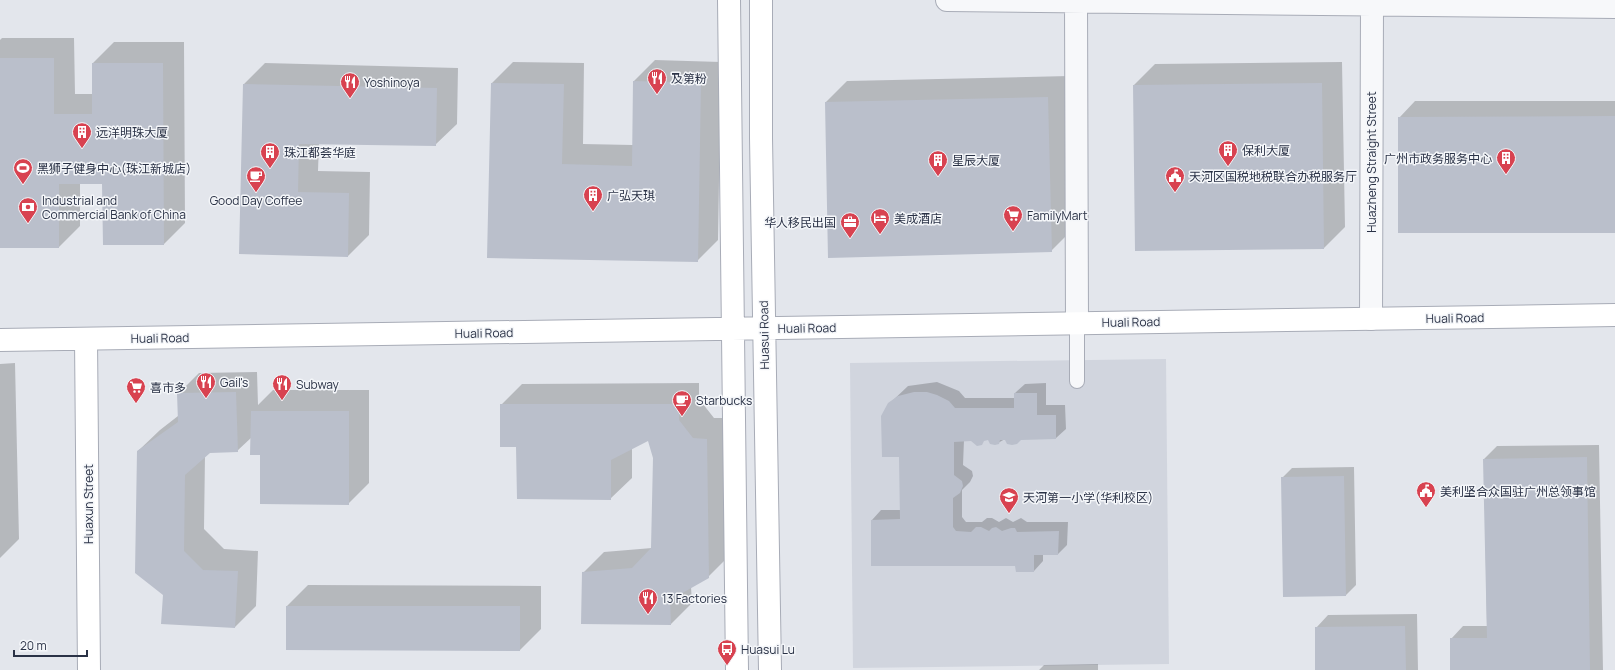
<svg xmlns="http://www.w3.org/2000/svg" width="1615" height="670" font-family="Manrope,'Noto Sans SC',sans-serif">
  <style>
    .built { fill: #d1d5de }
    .shadow { fill: #0003 }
    .building { fill: #babfcb }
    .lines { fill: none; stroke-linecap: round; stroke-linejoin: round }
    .lane-casing { stroke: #a8acb7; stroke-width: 16 }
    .street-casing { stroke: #a8acb7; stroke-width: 24 }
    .secondary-casing { stroke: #a8acb7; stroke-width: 24 }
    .lane { stroke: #f7f8fa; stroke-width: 14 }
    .street { stroke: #f7f8fa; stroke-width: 22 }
    .secondary { stroke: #fff; stroke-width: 22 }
    .labels { text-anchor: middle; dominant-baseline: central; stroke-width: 3; stroke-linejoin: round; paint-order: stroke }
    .poi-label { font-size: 12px; fill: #2a3246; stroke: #f4f6f9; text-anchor: start }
    .street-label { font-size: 12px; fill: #2a3246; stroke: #f4f6f9 }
  </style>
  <rect width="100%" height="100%" fill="#e3e6ec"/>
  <path class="built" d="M1166,359L1169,664L853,668L850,363Z"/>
  <path class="shadow" d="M2,38H74L75,94H93V63L114,42H184L185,223L164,244H104L103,183H80V226L59,247H0V40Z
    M655,60L721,62L718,240L697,261L488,257L492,83L513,62L584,63L583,144L633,145L634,81Z
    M1342,62L1345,227L1324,248L1134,85L1155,64Z
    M265,63L458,68L457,124L435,145L319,143L318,171L370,172L369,235L348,256L240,253L244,84Z
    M1069,76L1072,230L1051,251L826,102L847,81Z
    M1415,101H1615V232L1399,118Z
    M15,363L19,539L0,558V364Z
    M257,372L258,405L273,390H369V483L348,504L261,454L252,437L237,451L209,452L205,455L204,529L224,549L258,551L256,606L235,627L164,594L138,451L160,430L178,416V394L199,373Z
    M937,382L959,391L965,398H1015V393L1025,384L1046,383V405H1065L1066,429L1056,438L1005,439L998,443L989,439L964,440L963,465L972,471L973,476L970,482L962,490V517L966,522H982L987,518H992L999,522L1006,518L1013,522L1021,518L1027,522H1068L1067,545L1058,554H1043V561L1034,571L872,520L881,510H901L900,456L889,404L908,386Z
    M699,383V399L714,418H728L729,556L708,577L691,587L692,603L671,624L583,573L604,552L652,548L654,458L649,439L632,448V478L610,499L517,446L501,405L522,384Z
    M1599,445L1603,670H1451V639L1463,626H1487L1484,459L1497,446Z
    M1354,467L1356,585L1346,595L1282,478L1292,468Z
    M308,585L541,586V629L520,650L287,649V606Z
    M1417,614L1418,670H1316V628L1328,615Z
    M1098,664V670H1039L1044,665Z"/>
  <path class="building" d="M0,58H54V114H92V63H163L164,245H103L102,184H59V248H0Z
    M633,81L701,83L698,262L487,258L491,83L564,84L562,164L632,166Z
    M1322,83L1324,249L1135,251L1133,85Z
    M243,84L437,88L436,146L299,144L298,192L349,193L348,257L239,254Z
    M1048,97L1052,252L828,258L825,102Z
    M1615,116V233H1398V117Z
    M236,392L238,452L210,453L185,475L184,551L203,570L238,571L235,628L161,624L163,595L135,573L137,451L178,422L177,393Z
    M914,392H927L937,395L949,401L955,408H1014V393H1037V415H1056V439L1021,440L1017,444L1012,445L1007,444L1005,440H1000L999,444L995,445L990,444L988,440L984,441L982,445L977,446L971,441L954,442V475L962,481L963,486L960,493L953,498V527L956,531L971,532L976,527H981L989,531L992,528L996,527L1002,531L1011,528H1015L1017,532L1059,531L1058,555H1034V572H1016L1015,566H871V520L900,519L899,457H882L881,416L888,403L898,396Z
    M500,404H679V420L693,438L707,439L709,578L670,600L671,625L581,624L582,572L632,568L651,548L653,458L648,441L611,460V500L517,499L516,447H500Z
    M251,411H349V505L260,504V455H250Z
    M1587,457L1590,670H1450V638H1487L1483,459Z
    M1344,476L1346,596L1283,597L1281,477Z
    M286,606H520V651L286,650Z
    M1405,626L1406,670H1315V627Z"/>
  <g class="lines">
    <defs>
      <path id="lane" d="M1077,323V381"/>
      <path id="street" d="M947,0L1615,7
        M1076,1L1077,323
        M1371,319L1372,5"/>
      <path id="secondary" d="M729,0L737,670
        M761,0V138L770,670
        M86,339L89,670
        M0,340L1615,315"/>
    </defs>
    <use href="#lane" class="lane-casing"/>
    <use href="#street" class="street-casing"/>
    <use href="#secondary" class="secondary-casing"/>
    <use href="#lane" class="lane"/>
    <use href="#street" class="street"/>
    <use href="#secondary" class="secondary"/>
  </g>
  <defs>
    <symbol id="restaurant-pin" viewBox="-11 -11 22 30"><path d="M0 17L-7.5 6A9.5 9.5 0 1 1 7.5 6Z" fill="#d84250" stroke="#f4f6f9"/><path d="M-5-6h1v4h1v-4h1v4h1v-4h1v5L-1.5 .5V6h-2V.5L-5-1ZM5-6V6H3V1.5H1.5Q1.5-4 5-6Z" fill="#fff"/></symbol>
    <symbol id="building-pin" viewBox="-11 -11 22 30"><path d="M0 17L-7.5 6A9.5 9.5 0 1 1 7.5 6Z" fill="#d84250" stroke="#f4f6f9"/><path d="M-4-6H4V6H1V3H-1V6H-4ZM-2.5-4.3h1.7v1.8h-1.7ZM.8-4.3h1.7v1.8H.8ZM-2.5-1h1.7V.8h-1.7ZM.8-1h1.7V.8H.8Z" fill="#fff"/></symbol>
    <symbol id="stadium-pin" viewBox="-11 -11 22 30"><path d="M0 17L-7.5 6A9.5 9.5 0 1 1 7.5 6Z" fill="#d84250" stroke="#f4f6f9"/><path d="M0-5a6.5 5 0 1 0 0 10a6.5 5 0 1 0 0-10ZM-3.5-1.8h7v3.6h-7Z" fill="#fff"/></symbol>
    <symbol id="cafe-pin" viewBox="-11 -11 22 30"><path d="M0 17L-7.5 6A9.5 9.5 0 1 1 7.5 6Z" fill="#d84250" stroke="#f4f6f9"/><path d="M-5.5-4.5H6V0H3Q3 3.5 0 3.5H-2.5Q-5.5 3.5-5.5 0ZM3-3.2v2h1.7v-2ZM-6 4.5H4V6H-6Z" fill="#fff"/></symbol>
    <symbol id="civic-pin" viewBox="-11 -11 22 30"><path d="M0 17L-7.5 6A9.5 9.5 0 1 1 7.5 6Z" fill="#d84250" stroke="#f4f6f9"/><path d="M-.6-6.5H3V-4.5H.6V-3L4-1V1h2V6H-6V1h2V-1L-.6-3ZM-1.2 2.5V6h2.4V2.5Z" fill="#fff"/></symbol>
    <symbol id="bank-pin" viewBox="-11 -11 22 30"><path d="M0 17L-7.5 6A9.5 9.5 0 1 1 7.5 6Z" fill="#d84250" stroke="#f4f6f9"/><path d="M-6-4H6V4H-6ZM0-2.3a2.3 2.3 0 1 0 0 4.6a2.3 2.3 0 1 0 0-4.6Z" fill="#fff"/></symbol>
    <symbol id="supermarket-pin" viewBox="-11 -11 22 30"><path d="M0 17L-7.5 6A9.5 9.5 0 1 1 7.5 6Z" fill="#d84250" stroke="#f4f6f9"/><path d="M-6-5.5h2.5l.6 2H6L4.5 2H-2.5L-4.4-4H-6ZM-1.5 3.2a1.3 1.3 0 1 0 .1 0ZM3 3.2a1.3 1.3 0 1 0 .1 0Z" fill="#fff"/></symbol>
    <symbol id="hotel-pin" viewBox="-11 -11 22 30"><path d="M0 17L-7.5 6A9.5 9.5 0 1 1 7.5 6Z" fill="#d84250" stroke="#f4f6f9"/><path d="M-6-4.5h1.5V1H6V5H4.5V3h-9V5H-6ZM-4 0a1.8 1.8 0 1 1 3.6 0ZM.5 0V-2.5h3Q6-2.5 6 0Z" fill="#fff"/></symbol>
    <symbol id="office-pin" viewBox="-11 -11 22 30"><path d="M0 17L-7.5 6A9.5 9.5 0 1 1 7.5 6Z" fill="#d84250" stroke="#f4f6f9"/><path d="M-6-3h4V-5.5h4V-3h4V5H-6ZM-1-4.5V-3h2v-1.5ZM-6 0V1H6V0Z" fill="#fff"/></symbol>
    <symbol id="school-pin" viewBox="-11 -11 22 30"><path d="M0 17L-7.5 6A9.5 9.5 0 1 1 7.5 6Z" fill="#d84250" stroke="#f4f6f9"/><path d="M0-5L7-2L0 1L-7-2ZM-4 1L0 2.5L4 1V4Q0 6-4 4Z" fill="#fff"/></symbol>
    <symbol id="bus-pin" viewBox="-11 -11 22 30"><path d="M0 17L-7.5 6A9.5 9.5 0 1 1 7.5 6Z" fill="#d84250" stroke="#f4f6f9"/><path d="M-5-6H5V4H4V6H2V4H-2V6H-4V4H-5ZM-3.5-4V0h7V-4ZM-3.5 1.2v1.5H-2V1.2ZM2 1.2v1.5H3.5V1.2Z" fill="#fff"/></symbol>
  </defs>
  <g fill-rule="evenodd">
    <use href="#restaurant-pin" x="646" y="67" width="22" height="30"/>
    <use href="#restaurant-pin" x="339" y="71" width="22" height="30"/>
    <use href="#building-pin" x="71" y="121" width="22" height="30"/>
    <use href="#building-pin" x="1217" y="139" width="22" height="30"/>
    <use href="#building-pin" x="259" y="141" width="22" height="30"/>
    <use href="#building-pin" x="1495" y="147" width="22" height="30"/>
    <use href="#building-pin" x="927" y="149" width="22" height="30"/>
    <use href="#stadium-pin" x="12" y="157" width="22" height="30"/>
    <use href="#cafe-pin" x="245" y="165" width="22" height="30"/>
    <use href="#civic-pin" x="1164" y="165" width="22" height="30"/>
    <use href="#building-pin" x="582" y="184" width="22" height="30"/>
    <use href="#bank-pin" x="17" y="196" width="22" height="30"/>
    <use href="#supermarket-pin" x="1002" y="204" width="22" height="30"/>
    <use href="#hotel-pin" x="869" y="207" width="22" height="30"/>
    <use href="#office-pin" x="839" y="211" width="22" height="30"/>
    <use href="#restaurant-pin" x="195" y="371" width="22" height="30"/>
    <use href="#restaurant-pin" x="271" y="373" width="22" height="30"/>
    <use href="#supermarket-pin" x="125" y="376" width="22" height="30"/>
    <use href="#cafe-pin" x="671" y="389" width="22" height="30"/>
    <use href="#civic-pin" x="1415" y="480" width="22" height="30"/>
    <use href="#school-pin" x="998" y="486" width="22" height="30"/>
    <use href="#restaurant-pin" x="637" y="587" width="22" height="30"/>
    <use href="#bus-pin" x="716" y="638" width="22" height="30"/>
  </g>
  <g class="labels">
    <g class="poi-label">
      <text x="671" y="78">及第粉</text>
      <text x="364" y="82">Yoshinoya</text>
      <text x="96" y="132">远洋明珠大厦</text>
      <text x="1242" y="150">保利大厦</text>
      <text x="284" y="152">珠江都荟华庭</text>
      <text x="1492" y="158" text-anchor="end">广州市政务服务中心</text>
      <text x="952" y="160">星辰大厦</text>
      <text x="37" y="168">黑狮子健身中心(珠江新城店)</text>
      <text x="1189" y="176">天河区国税地税联合办税服务厅</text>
      <text x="607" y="195">广弘天琪</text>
      <text x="42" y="200">Industrial and<tspan x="42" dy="14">Commercial Bank of China</tspan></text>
      <text x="256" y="200" text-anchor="middle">Good Day Coffee</text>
      <text x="1027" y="215">FamilyMart</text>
      <text x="894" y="218">美成酒店</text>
      <text x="836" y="222" text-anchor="end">华人移民出国</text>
      <text x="220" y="382">Gail's</text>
      <text x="296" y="384">Subway</text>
      <text x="150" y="387">喜市多</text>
      <text x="696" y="400">Starbucks</text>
      <text x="1440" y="491">美利坚合众国驻广州总领事馆</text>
      <text x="1023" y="497">天河第一小学(华利校区)</text>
      <text x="662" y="598">13 Factories</text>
      <text x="741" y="649">Huasui Lu</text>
    </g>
    <g class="street-label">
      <text transform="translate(1371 162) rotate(-90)">Huazheng Straight Street</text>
      <text transform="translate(1455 318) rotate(-1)">Huali Road</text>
      <text transform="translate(1131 322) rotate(-1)">Huali Road</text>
      <text transform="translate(807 328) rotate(-1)">Huali Road</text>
      <text transform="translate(484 333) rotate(-1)">Huali Road</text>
      <text transform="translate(764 335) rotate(-91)">Huasui Road</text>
      <text transform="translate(160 338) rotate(-1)">Huali Road</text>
      <text transform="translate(88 504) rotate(-90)">Huaxun Street</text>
    </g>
  </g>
  <path d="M14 650v6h73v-6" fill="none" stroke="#2a3246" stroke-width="2"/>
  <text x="20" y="650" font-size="12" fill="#2a3246" stroke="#f4f6f9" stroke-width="3" paint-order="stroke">20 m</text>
</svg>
